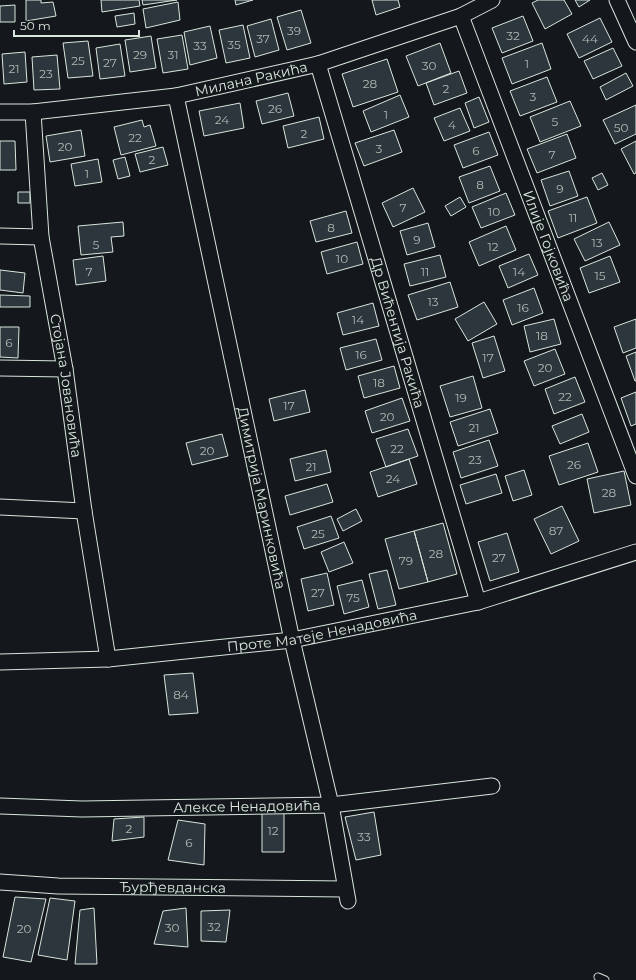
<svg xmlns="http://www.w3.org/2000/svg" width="636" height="980" font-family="Montserrat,sans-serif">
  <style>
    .building { fill: #2c363c; stroke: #d8e6dc }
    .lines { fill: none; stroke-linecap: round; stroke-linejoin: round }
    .service-casing { stroke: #d8e6dc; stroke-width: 9 }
    .minor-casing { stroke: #d8e6dc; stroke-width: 17 }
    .service { stroke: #14181c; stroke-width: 7 }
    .minor { stroke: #14181c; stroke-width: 15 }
    .labels { text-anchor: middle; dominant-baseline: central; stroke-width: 3; stroke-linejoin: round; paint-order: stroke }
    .number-label { font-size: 12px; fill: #adbab4 }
    .street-label { font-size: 14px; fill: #d8e6dc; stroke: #14181c }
  </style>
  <rect width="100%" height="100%" fill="#14181c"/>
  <path class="building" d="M26,0H41V3L53,2L56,16L26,21Z
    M101,0H139L140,6L102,12Z
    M142,0H177L143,5Z
    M235,0H253L236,5Z
    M372,0H398L400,7L376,15Z
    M538,0H564L572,14L545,29L532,3Z
    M575,0H590L579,7Z
    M178,2L180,20L146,28L143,9Z
    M15,5V22H0V6Z
    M301,10L311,43L287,50L277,17Z
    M134,13L135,24L117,27L115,16Z
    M523,16L533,41L502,53L492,28Z
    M600,18L612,42L579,58L567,34Z
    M271,19L279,50L255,57L247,26Z
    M243,25L250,58L226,63L219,30Z
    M210,26L217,58L190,65L184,32Z
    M182,35L188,69L163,73L157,39Z
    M151,36L156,68L130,72L125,40Z
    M88,41L93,76L68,78L63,43Z
    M440,43L451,73L418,86L406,56Z
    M542,43L551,69L512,84L502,58Z
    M120,44L125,76L100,79L96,48Z
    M613,48L622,66L593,79L584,61Z
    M25,52L27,82L4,84L2,54Z
    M57,55L60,89L34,90L32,57Z
    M387,59L398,92L353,107L342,74Z
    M459,71L467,93L434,105L426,83Z
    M626,73L633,86L606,100L600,87Z
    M547,77L557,102L520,116L510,91Z
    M288,93L294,116L262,124L256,101Z
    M400,95L409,117L371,132L363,111Z
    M479,97L489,122L474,128L465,103Z
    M570,101L581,126L540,142L530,117Z
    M240,103L244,128L204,136L199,111Z
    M636,105V134L615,144L603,120Z
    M460,108L470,131L444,141L434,118Z
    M319,117L324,139L288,148L283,126Z
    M142,120L144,127L150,125L156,146L121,155L114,127Z
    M81,130L85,156L50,162L46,136Z
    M394,130L402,152L364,166L355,143Z
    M489,132L498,155L463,168L454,145Z
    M567,134L576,158L537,173L527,149Z
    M0,141H15L16,170H0Z
    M636,141V173L634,174L621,149Z
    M163,147L168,165L140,172L135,154Z
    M125,157L130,176L118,179L113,160Z
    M98,159L102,182L75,186L71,164Z
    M490,166L500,191L469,203L459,177Z
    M569,171L578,196L550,206L541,180Z
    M602,173L608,185L598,190L592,178Z
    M413,188L425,212L393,227L382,203Z
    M18,192H30V203H18Z
    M506,193L515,215L481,228L472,207Z
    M460,197L466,207L451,216L445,206Z
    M587,197L597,223L558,238L548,211Z
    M346,211L352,233L316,242L310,221Z
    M123,222L124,236L111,237L113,252L81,255L78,226Z
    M609,222L620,245L585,261L574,239Z
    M428,223L435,247L407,255L400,231Z
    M506,226L516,250L479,266L469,242Z
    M357,242L363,264L327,274L321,252Z
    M529,254L538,275L508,288L499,266Z
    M440,255L446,277L410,286L404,264Z
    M103,256L106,281L76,285L73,260Z
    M610,256L620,282L589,293L580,268Z
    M0,270L25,273L23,293L0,290Z
    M450,282L458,307L417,320L408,295Z
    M534,288L543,313L512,325L503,300Z
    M0,295L30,296V307H0Z
    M484,302L497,324L468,341L455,319Z
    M373,303L379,326L343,335L337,313Z
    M554,319L561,344L530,352L524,326Z
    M636,319V348L623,353L614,327Z
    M0,327H19L18,358L0,357Z
    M494,336L505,371L483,378L472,343Z
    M376,339L382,360L346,370L340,348Z
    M555,349L565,374L534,386L524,361Z
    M636,352V381H635L626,356Z
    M394,366L400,388L364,398L358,376Z
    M473,376L482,408L450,417L440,386Z
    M575,377L585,402L554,414L545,389Z
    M305,390L310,412L274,421L269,399Z
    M636,392V424L631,426L621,398Z
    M402,398L410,421L372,433L365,411Z
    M490,409L498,433L458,446L450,422Z
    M582,414L589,432L560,444L552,426Z
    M408,429L418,456L386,467L376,439Z
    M222,434L228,456L192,465L186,443Z
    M489,440L498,466L461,478L453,452Z
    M588,443L598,472L559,485L549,456Z
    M326,450L331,472L295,481L290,459Z
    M409,459L417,484L378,497L370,472Z
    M524,470L532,495L513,501L505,476Z
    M624,471L631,505L594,513L587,479Z
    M496,474L502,493L466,504L460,485Z
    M327,484L333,502L290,515L285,496Z
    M562,506L579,541L551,554L534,519Z
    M356,509L362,521L343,531L337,519Z
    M331,516L339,538L304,549L297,527Z
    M443,523L457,574L428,582L414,531Z
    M414,531L428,582L399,589L385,539Z
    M507,533L519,572L490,581L478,542Z
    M344,542L353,563L329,572L321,552Z
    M387,570L396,605L378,609L369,574Z
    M327,573L334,605L308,611L301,579Z
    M362,580L369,607L344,614L337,586Z
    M193,673L198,713L169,715L164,675Z
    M262,808H284V852H262Z
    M374,812L381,855L356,860L345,817Z
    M144,817V837L112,841L114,819Z
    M178,820L205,824L204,865L168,860Z
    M15,897L46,899L31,962L3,957Z
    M50,898L75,901L67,960L38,955Z
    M94,908L97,964H75L80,910Z
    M186,908L188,947L154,944L163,911Z
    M230,910L226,942L201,941V911Z"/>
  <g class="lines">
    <defs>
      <path id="service" d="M598,977L605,980"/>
      <g id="minor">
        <path d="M617,0L636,42"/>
        <path id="s1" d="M461,16L636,476"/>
        <path id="s2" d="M318,64L478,602"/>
        <path id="s3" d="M176,96L292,640L331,805L348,901"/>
        <path id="s4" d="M0,112H33L176,96L318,64L461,16L492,0"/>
        <path id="s5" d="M33,112L41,237L65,369L84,511L108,659"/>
        <path d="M0,236L41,237"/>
        <path d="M0,368L65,369"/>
        <path d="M0,507L84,511"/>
        <path id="s6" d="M0,662L108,659L292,640L478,602L636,552"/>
        <path id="s7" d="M0,806L82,809L331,805L492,786"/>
        <path id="s8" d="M0,882L58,886L345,889"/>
      </g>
    </defs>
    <use href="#service" class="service-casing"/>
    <use href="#minor" class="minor-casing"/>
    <use href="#service" class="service"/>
    <use href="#minor" class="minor"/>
  </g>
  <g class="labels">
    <g class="number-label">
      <text x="294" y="30">39</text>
      <text x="513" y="35">32</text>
      <text x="263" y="38">37</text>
      <text x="590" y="38">44</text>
      <text x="234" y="44">35</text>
      <text x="200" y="45">33</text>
      <text x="140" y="54">29</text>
      <text x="173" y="54">31</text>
      <text x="78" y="60">25</text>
      <text x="110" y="62">27</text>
      <text x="527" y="63">1</text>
      <text x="429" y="65">30</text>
      <text x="14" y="68">21</text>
      <text x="46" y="73">23</text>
      <text x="370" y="83">28</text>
      <text x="446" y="88">2</text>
      <text x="533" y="96">3</text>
      <text x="275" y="108">26</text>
      <text x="386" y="114">1</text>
      <text x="222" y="119">24</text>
      <text x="555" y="121">5</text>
      <text x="452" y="124">4</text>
      <text x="621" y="127">50</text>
      <text x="304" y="133">2</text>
      <text x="135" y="137">22</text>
      <text x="65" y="146">20</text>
      <text x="379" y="148">3</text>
      <text x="476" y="150">6</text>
      <text x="552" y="154">7</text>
      <text x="152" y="159">2</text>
      <text x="87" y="173">1</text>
      <text x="480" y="184">8</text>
      <text x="560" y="188">9</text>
      <text x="403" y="207">7</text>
      <text x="494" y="211">10</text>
      <text x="573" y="217">11</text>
      <text x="331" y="227">8</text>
      <text x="417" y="239">9</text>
      <text x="597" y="242">13</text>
      <text x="96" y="244">5</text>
      <text x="493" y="246">12</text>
      <text x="342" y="258">10</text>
      <text x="89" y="271">7</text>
      <text x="425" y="271">11</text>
      <text x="519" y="271">14</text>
      <text x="600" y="275">15</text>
      <text x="433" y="301">13</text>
      <text x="523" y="307">16</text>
      <text x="358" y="319">14</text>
      <text x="542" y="335">18</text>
      <text x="9" y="342">6</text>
      <text x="361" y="354">16</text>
      <text x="488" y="357">17</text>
      <text x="545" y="367">20</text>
      <text x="379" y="382">18</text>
      <text x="565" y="396">22</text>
      <text x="461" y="397">19</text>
      <text x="289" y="405">17</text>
      <text x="387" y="416">20</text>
      <text x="474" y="427">21</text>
      <text x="397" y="448">22</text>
      <text x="207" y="450">20</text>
      <text x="475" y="459">23</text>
      <text x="574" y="464">26</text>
      <text x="311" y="466">21</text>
      <text x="393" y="478">24</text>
      <text x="609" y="492">28</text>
      <text x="556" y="530">87</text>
      <text x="318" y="533">25</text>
      <text x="436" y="553">28</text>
      <text x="499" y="557">27</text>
      <text x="406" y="560">79</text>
      <text x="318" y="592">27</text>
      <text x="353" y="597">75</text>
      <text x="181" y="694">84</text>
      <text x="129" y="828">2</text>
      <text x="273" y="830">12</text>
      <text x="364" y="836">33</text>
      <text x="189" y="842">6</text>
      <text x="214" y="926">32</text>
      <text x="172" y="927">30</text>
      <text x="24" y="928">20</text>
    </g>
    <g class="street-label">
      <text stroke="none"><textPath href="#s4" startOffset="254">Милана Ракића</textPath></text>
      <text stroke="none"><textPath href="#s1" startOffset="246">Илије Гојковића</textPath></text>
      <text stroke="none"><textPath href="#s2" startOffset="280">Др Вићентија Ракића</textPath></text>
      <text stroke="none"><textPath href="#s5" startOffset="276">Стојана Јовановића</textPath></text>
      <text stroke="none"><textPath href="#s3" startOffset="411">Димитрија Маринковића</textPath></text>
      <text stroke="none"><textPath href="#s6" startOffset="324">Проте Матеје Ненадовића</textPath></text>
      <text stroke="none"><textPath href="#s7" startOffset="247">Алексе Ненадовића</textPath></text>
      <text stroke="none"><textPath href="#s8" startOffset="173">Ђурђевданска</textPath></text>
    </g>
  </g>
  <path d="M14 30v6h125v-6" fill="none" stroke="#d8e6dc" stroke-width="2"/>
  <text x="20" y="30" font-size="12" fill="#d8e6dc" stroke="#14181c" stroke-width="3" paint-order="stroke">50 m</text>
</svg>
